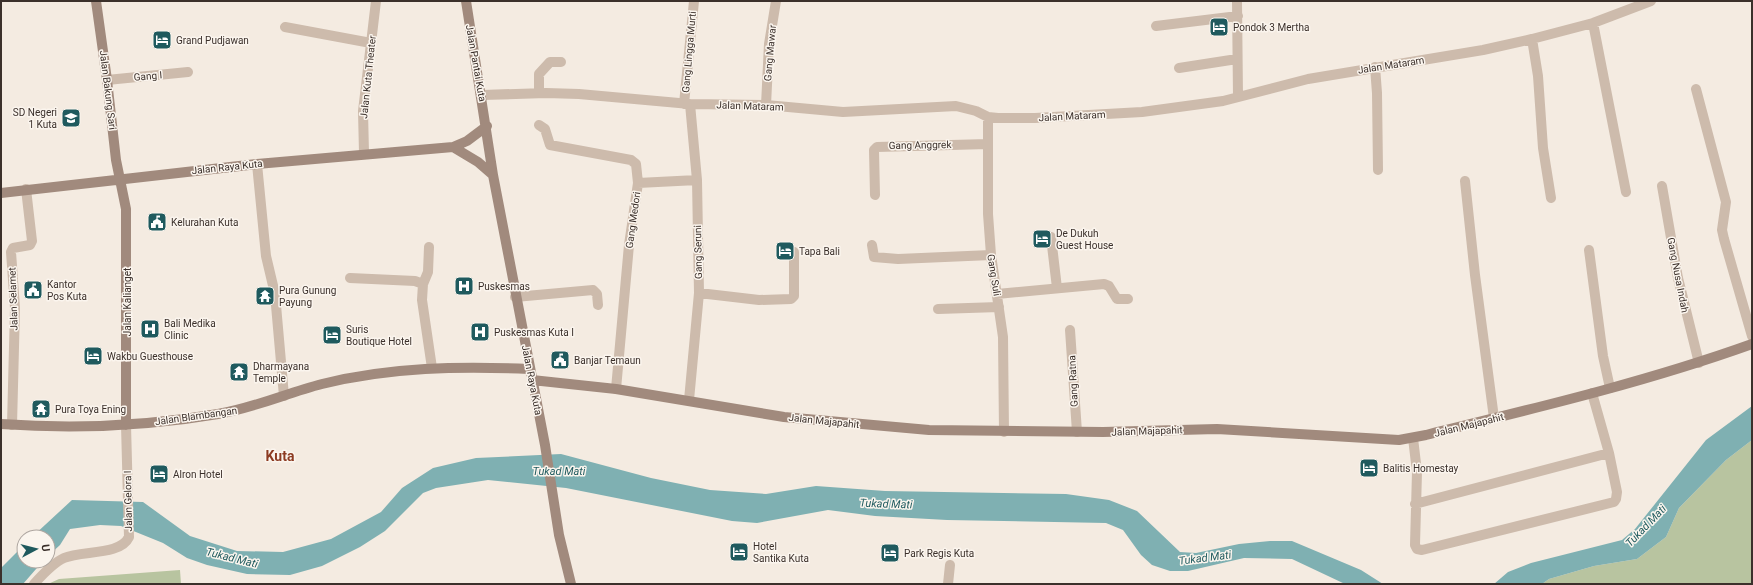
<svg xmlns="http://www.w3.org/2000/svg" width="1753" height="585" font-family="Roboto,sans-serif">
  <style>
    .green { fill: #b8c4a0 }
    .water { fill: #7fb0b2 }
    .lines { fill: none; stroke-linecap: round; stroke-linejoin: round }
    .street { stroke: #cdbbac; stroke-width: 10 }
    .secondary { stroke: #a18a7d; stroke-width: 10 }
    .labels { text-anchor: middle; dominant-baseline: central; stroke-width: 3; stroke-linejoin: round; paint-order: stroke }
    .poi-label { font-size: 10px; fill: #3b302b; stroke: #fbf5ee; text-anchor: start }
    .street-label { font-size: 10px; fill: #3b302b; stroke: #fbf5ee }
    .water-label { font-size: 11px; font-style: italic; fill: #1f5a5e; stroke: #fbf5ee }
    .district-label { font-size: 14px; font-weight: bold; fill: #8c3b22; stroke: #fbf5ee }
  </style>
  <rect width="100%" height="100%" fill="#f4ebe1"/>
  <path class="green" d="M1752,440V584H1542L1549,579L1594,566L1637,559L1666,537L1679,508L1726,460Z
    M180,570L181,584H48L59,579Z"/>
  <path class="water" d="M1752,406V440L1726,460L1679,508L1666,537L1637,559L1594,566L1549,579L1542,584H1494L1508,572L1531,563L1622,540L1635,529L1706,440Z
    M561,454L651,478L710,490L766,494L816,486L885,491L1066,494L1109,500L1137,511L1180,552L1196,553L1239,544L1270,541H1292L1361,570L1383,584H1345L1292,559L1244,558L1188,571H1170L1152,565L1141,555L1123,530L1106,523L947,520L875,516L828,510L757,523L732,521L566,488L488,480L436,488L423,493L385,531L360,547L322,566L290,575L247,574L207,565L187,558L163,543L121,526L100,525L70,529L60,545L48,556V537H32L72,500L143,502L190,536L237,551L283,552L331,539L381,512L402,488L433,468L476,458Z
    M24,545V561H43L23,584H1V568Z"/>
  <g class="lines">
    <path class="street" d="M1237,1L1238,97
      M1593,23L1626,192
      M1156,26L1238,16
      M285,27L371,43
      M1532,39L1538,76L1543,148L1551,198
      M1375,67L1377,93L1378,170
      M1179,68L1237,59
      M107,80L188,72
      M1696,89L1726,202L1722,230L1724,239L1752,336
      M539,93V74L550,62H561
      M482,95L546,93L579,94L690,104L766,105L843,112L956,106L976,111L988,117L998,118H1035L1142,112L1223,101L1308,79L1483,50L1532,39L1593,23L1651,1
      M684,104L694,1
      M766,105L769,44L776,1
      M988,117V214L991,255L1003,337L1004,432
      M539,125L545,129L550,145L631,160L636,164L638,183L629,245L616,389
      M364,153L363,111L376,1
      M257,164L266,256L275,294L284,396
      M1465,181L1475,275L1494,418
      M638,183L697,180
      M1662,186L1678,278L1699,363
      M875,195L874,150L877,147L988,144
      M1051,237L1057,288
      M872,245L874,257L898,259L991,255
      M1589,250L1603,356L1610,388
      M350,278L415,281L423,284L422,300L432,368
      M423,284L428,272L429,247
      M699,293L759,300L791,299L794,296V252
      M997,294L1104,284L1109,286L1117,299H1128
      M515,297L593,290L597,294L598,305
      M938,309L999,307
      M1070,330L1077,432
      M689,400L699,293L697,180L690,104
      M12,425L15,308L11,252L13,248L30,245L32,241L26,189
      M1413,438L1417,472L1415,545L1417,549L1422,550L1614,502L1616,499L1617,492L1609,453L1592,393
      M1415,504L1609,453
      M34,584C42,575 53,563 64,558C82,550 120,556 129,537L126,425
      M948,584L950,565"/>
    <path class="secondary" d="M96,1L107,80L116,160L126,209V425
      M466,1L493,175L545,445L559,535L571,584
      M453,147L478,162L493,175
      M1,193L257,164L453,147L467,141L487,126
      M532,380L616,389L784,417L929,430L1103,432L1217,429L1399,440L1426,435C1536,408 1646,382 1752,344
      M1,424C72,429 148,426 218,414C254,408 287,393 322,384C390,367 460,366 529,369"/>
  </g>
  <defs>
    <symbol id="hotel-square" viewBox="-11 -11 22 22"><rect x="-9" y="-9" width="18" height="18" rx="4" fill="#1f5a5e" stroke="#fbf5ee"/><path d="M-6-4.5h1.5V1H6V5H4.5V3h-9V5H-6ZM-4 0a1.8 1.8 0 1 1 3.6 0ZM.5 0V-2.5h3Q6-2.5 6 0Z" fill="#fff"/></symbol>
    <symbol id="school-square" viewBox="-11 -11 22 22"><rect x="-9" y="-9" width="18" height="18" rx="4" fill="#1f5a5e" stroke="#fbf5ee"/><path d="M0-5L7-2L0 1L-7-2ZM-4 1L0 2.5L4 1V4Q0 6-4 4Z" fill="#fff"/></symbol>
    <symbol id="civic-square" viewBox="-11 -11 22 22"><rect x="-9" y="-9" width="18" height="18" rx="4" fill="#1f5a5e" stroke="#fbf5ee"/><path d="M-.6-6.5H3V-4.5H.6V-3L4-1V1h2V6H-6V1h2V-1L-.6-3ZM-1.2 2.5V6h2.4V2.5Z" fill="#fff"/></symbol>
    <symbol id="hospital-square" viewBox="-11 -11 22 22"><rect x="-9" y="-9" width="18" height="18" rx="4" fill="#1f5a5e" stroke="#fbf5ee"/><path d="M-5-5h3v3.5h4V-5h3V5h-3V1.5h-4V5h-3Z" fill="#fff"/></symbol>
    <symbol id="temple-square" viewBox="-11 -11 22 22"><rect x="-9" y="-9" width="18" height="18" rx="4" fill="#1f5a5e" stroke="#fbf5ee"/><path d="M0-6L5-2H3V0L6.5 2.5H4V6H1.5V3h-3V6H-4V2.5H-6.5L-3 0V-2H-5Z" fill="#fff"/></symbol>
  </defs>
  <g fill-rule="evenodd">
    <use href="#hotel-square" x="1208" y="16" width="22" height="22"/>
    <use href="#hotel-square" x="151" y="29" width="22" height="22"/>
    <use href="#school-square" x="60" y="107" width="22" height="22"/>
    <use href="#civic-square" x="146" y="211" width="22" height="22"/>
    <use href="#hotel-square" x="1031" y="228" width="22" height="22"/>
    <use href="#hotel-square" x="774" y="240" width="22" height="22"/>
    <use href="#hospital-square" x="453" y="275" width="22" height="22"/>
    <use href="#civic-square" x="22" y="279" width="22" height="22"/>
    <use href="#temple-square" x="254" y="285" width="22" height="22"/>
    <use href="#hospital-square" x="139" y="318" width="22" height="22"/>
    <use href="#hospital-square" x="469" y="321" width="22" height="22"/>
    <use href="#hotel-square" x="321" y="324" width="22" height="22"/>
    <use href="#hotel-square" x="82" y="345" width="22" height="22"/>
    <use href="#civic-square" x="549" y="349" width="22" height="22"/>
    <use href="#temple-square" x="228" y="361" width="22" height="22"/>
    <use href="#temple-square" x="30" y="398" width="22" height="22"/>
    <use href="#hotel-square" x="1358" y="457" width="22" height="22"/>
    <use href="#hotel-square" x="148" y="463" width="22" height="22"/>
    <use href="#hotel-square" x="728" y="541" width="22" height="22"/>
    <use href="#hotel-square" x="879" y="542" width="22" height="22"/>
  </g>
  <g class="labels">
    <g class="poi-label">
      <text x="1233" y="27">Pondok 3 Mertha</text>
      <text x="176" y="40">Grand Pudjawan</text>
      <text x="57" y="112" text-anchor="end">SD Negeri<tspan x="57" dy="12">1 Kuta</tspan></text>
      <text x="171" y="222">Kelurahan Kuta</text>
      <text x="1056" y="233">De Dukuh<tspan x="1056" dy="12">Guest House</tspan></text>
      <text x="799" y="251">Tapa Bali</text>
      <text x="47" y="284">Kantor<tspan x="47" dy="12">Pos Kuta</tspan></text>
      <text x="478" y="286">Puskesmas</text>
      <text x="279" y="290">Pura Gunung<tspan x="279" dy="12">Payung</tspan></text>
      <text x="164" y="323">Bali Medika<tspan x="164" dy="12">Clinic</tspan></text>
      <text x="346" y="329">Suris<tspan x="346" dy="12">Boutique Hotel</tspan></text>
      <text x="494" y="332">Puskesmas Kuta I</text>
      <text x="107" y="356">Wakbu Guesthouse</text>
      <text x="574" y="360">Banjar Temaun</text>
      <text x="253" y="366">Dharmayana<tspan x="253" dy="12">Temple</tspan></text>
      <text x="55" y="409">Pura Toya Ening</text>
      <text x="1383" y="468">Balitis Homestay</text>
      <text x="173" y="474">Alron Hotel</text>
      <text x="753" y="546">Hotel<tspan x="753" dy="12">Santika Kuta</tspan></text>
      <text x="904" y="553">Park Regis Kuta</text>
    </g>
    <g class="street-label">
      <text transform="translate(689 52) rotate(-85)">Gang Lingga Murti</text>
      <text transform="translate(770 53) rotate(-85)">Gang Mawar</text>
      <text transform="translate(476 63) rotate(80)">Jalan Pantai Kuta</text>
      <text transform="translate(1391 65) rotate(-9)">Jalan Mataram</text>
      <text transform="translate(148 76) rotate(-5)">Gang I</text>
      <text transform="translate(368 77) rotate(-84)">Jalan Kuta Theater</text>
      <text transform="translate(108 90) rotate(83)">Jalan Bakung Sari</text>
      <text transform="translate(750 106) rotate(2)">Jalan Mataram</text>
      <text transform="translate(1072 116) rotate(-3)">Jalan Mataram</text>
      <text transform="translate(920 145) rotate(-1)">Gang Anggrek</text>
      <text transform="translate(227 167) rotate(-6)">Jalan Raya Kuta</text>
      <text transform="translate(633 220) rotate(-82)">Gang Medori</text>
      <text transform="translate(698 252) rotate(-91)">Gang Seruni</text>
      <text transform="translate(994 275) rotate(81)">Gang Suli</text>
      <text transform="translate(1678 275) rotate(79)">Gang Nusa Indah</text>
      <text transform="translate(13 299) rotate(-92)">Jalan Selamet</text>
      <text transform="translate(127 302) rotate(-90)">Jalan Kalianget</text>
      <text transform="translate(532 380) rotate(79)">Jalan Raya Kuta</text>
      <text transform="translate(1073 381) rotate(-93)">Gang Ratna</text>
      <text transform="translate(196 416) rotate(-8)">Jalan Blambangan</text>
      <text transform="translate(824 421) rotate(6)">Jalan Majapahit</text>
      <text transform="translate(1469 425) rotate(-14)">Jalan Majapahit</text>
      <text transform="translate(1147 431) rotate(-2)">Jalan Majapahit</text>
      <text transform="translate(128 501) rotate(-91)">Jalan Gelora I</text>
    </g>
    <g class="water-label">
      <text x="559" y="471">Tukad Mati</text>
      <text transform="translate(886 504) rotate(2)">Tukad Mati</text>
      <text transform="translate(1646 526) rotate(-46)">Tukad Mati</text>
      <text transform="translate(232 558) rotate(14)">Tukad Mati</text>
      <text transform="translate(1205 558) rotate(-7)">Tukad Mati</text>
    </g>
    <g class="district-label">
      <text x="280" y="456">Kuta</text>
    </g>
  </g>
  <rect width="1753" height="585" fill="none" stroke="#3b302b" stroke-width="4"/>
  <g transform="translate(36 549) rotate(83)"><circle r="19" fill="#fbf5ee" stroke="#aea6a0"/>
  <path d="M0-3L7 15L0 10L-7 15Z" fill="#1f5a5e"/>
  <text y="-6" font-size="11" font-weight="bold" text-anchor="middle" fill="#3b302b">U</text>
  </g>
</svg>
